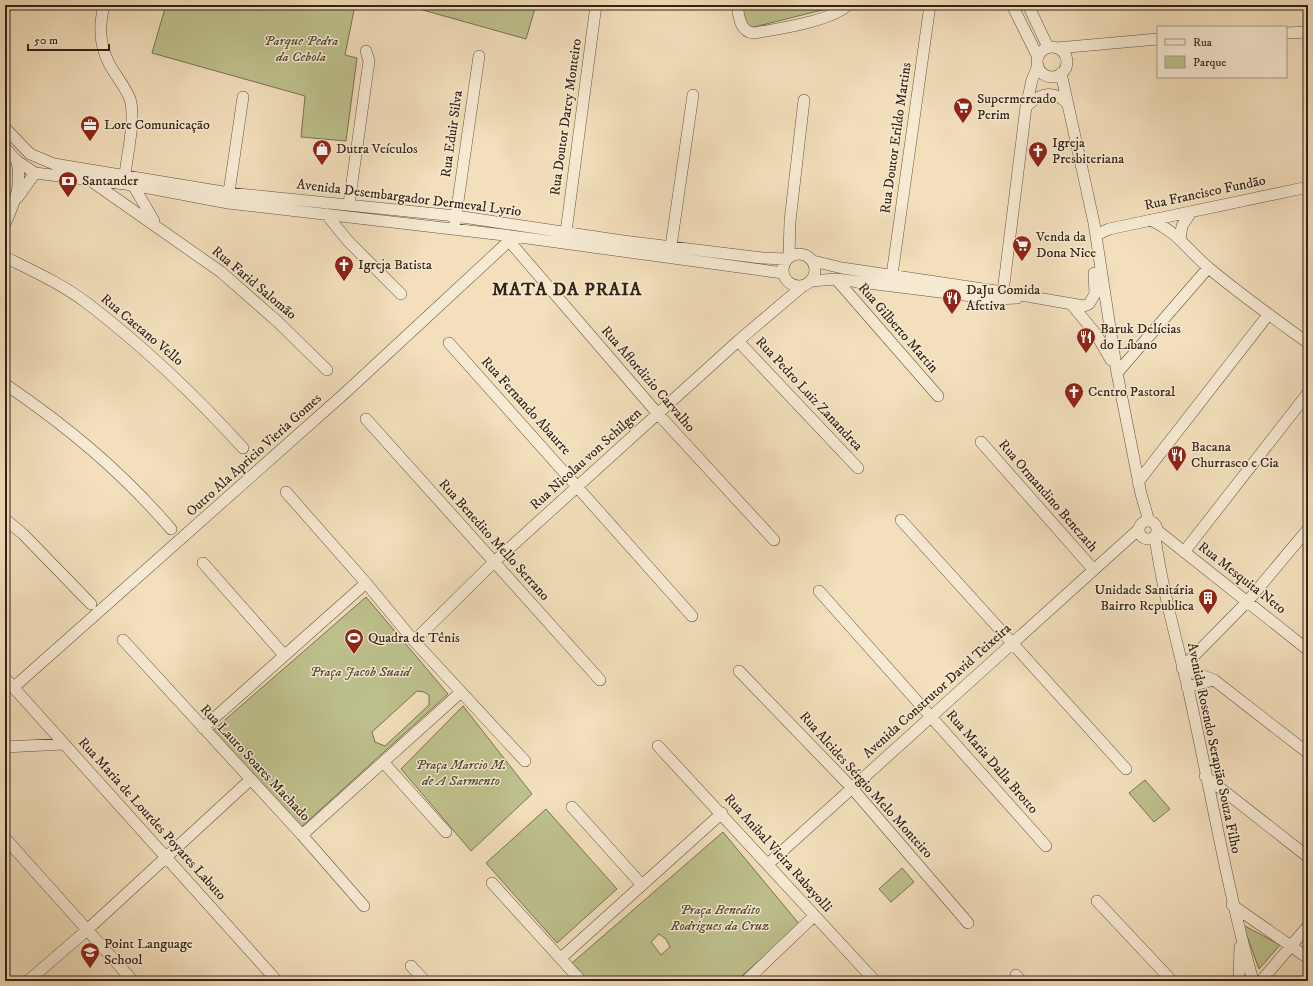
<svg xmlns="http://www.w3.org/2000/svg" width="1313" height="986" font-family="'IM FELL DW Pica',serif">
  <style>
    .green { fill: #bec18e; stroke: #787252; fill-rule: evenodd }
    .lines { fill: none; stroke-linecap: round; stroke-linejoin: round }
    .minor-casing { stroke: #635140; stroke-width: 12 }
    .minor { stroke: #f7ead3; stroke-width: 11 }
    .labels { text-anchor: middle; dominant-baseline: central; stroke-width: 3; stroke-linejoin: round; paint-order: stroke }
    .park-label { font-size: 14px; font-style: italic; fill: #564a34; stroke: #f7ead3 }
    .poi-label { font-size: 14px; fill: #332216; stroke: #f7ead3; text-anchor: start }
    .street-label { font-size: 14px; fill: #332216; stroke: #f7ead3 }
    .district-label { font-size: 18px; font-weight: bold; letter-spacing: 1px; fill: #332216; stroke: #f7ead3 }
  </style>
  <rect width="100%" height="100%" fill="#f3dfbc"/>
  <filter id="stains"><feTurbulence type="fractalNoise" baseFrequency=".005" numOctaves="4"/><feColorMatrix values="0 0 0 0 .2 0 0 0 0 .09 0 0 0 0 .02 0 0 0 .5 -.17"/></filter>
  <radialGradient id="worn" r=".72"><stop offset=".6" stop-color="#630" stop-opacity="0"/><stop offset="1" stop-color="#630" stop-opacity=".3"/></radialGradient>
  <path class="green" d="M166,5H355L345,55L357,58L346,141L301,137L305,96L152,53Z
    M405,5H536L526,39Z
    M740,5H842L750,28L745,25Z
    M366,597L448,694L299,829L211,732ZM417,691L424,692L429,695V705L385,746L375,742L372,732Z
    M463,706L532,794L471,851L401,769Z
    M1145,780L1170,809L1154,822L1129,793Z
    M546,809L617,889L557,943L486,863Z
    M723,832L800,925L736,981H588L572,963ZM659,934L666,939L670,947L661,955L651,942Z
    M902,868L914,882L891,902L879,889Z
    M1243,925L1280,945L1259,969Z"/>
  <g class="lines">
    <defs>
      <path id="minor" d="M104,5C98,30 100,51 114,72C120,81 126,89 130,99C136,119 127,154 125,175
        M737,5C739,17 740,32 754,33C779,29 831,21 848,5
        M1012,5L1038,57
        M1028,5L1048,47
        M1286,33L1308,32
        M1037 62a15 15 0 1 1 30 0a15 15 0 1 1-30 0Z
        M1057,48L1158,39
        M1061,73L1094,223L1117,373L1141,494L1149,521
        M1026,107C1039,93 1054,89 1068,104
        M5,128L30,154L54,164L229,193L456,216L623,241L762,258L787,259
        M5,148L17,161L35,173L133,185L228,203L504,235L783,273
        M94,183L221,272L278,322L327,370
        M133,185L154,221
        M18,197L35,173
        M228,199L243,97
        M349,204L369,61L366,51
        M326,214L348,241L401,294
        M1151,220C1180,234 1187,250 1210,269C1241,295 1275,319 1308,343
        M455,222L479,56
        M5,224C15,201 22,187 17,161
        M566,232L596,5
        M504,235L658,414L774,540
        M1096,235L1109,229L1308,187
        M1180,239L1182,226L1191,212
        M670,253L693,95
        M783 270a16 16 0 1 1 32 0a16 16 0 1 1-32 0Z
        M789,256L790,221L804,100
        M5,257C33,271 62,284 87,303C143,346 195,395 243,448
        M813,261L842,268L1003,292L1084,306L1089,304L1095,294L1094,273
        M892,275L930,5
        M836,279L938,396
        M811,281L836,279L996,299L1017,298
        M1003,292L1026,107L1032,80L1038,66
        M1072,305L1096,334L1111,360
        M738,341L858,468
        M449,343L692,616
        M1117,373L1208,268
        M5,384C68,427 121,471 171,529
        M366,419L600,680
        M981,442L1093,569
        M1138,482L1268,315
        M286,492L366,583L414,641L525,761
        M5,519L23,534L91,604
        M901,520L1126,769
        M1139 530a9 9 0 1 1 18 0a9 9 0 1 1-18 0Z
        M1158,531L1308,650
        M1155,537C1162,588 1176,638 1188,688C1210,786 1226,884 1253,981
        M1184,552L1308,393
        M203,563L284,655
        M819,591L1046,846
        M123,640L302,835L364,906
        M414,641L493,563L738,341L804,285
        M1182,668L1247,602L1308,529
        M1182,668L1214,680L1308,753
        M739,671L852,788L968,923
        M5,678L277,981
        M14,687L345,393L509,241
        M1187,687L1214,680
        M203,728L366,583
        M658,746L875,981
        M5,747L64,744
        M384,763L446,832
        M1205,776L1308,857
        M572,807L642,885
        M302,835L460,693
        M5,838L133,981
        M768,864L1139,529
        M492,883L581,981
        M1097,901L1172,981
        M1232,905L1308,958
        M561,958L722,813
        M411,966L425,981
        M1016,975L1021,981
        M28,981L87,930L250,780
        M746,981L814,916
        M1239,981L1240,947
        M1261,981L1308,926"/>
    </defs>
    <use href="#minor" class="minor-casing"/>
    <use href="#minor" class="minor"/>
  </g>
  <defs>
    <symbol id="supermarket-pin" viewBox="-11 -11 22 30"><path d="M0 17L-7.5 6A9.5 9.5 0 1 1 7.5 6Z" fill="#8f2418" stroke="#f7ead3"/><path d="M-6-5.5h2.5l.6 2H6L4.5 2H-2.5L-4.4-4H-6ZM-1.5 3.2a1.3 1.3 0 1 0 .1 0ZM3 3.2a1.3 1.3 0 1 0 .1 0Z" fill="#fff"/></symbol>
    <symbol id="office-pin" viewBox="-11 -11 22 30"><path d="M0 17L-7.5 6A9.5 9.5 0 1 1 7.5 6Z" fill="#8f2418" stroke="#f7ead3"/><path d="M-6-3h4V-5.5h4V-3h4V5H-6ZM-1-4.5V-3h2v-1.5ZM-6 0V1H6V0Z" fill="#fff"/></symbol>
    <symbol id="shop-pin" viewBox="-11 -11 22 30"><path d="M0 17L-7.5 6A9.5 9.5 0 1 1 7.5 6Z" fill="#8f2418" stroke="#f7ead3"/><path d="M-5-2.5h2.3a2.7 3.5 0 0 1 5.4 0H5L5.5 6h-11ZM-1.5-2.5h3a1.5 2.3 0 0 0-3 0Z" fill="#fff"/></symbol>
    <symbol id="church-pin" viewBox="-11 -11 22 30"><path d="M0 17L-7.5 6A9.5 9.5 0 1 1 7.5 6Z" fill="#8f2418" stroke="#f7ead3"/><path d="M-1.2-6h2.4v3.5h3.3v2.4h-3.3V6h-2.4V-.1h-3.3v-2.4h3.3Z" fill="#fff"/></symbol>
    <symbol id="bank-pin" viewBox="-11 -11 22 30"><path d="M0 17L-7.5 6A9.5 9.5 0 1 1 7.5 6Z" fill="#8f2418" stroke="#f7ead3"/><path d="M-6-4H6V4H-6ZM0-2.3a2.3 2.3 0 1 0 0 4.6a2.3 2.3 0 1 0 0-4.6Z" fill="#fff"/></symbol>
    <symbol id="restaurant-pin" viewBox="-11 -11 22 30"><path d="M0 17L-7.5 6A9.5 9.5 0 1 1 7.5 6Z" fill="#8f2418" stroke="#f7ead3"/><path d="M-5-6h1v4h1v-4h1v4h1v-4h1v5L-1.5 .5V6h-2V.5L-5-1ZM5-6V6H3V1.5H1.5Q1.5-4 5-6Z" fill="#fff"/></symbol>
    <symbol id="building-pin" viewBox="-11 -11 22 30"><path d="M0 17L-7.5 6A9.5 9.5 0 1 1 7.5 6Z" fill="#8f2418" stroke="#f7ead3"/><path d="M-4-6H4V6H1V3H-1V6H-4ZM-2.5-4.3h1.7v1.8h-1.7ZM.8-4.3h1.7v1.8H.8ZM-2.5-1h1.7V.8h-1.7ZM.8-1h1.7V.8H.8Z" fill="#fff"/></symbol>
    <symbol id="stadium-pin" viewBox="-11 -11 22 30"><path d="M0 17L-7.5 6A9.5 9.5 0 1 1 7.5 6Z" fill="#8f2418" stroke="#f7ead3"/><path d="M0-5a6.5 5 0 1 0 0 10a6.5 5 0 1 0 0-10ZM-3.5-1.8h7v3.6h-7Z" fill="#fff"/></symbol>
    <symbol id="school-pin" viewBox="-11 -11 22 30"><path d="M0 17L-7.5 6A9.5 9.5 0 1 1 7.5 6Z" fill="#8f2418" stroke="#f7ead3"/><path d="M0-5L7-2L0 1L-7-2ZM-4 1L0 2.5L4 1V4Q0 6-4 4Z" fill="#fff"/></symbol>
  </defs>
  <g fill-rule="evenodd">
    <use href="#supermarket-pin" x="952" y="96" width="22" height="30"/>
    <use href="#office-pin" x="79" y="114" width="22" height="30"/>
    <use href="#shop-pin" x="311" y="138" width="22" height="30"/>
    <use href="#church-pin" x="1027" y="140" width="22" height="30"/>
    <use href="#bank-pin" x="57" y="170" width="22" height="30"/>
    <use href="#supermarket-pin" x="1011" y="234" width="22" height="30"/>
    <use href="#church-pin" x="333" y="254" width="22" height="30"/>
    <use href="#restaurant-pin" x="941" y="287" width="22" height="30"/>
    <use href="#restaurant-pin" x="1075" y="326" width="22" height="30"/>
    <use href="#church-pin" x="1063" y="381" width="22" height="30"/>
    <use href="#restaurant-pin" x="1166" y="444" width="22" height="30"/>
    <use href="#building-pin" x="1197" y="587" width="22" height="30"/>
    <use href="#stadium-pin" x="343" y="627" width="22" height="30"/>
    <use href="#school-pin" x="79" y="941" width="22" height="30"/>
  </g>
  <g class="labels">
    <g class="park-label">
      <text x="301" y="41">Parque Pedra<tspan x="301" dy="16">da Cebola</tspan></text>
      <text x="360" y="672">Praça Jacob Suaid</text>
      <text x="461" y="765">Praça Marcio M.<tspan x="461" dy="16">de A Sarmento</tspan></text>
      <text x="720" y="910">Praça Benedito<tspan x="720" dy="16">Rodrigues da Cruz</tspan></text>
    </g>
    <g class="poi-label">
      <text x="977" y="99">Supermercado<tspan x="977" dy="16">Perim</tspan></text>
      <text x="104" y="125">Lore Comunicação</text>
      <text x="1052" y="143">Igreja<tspan x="1052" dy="16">Presbiteriana</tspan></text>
      <text x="336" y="149">Dutra Veículos</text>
      <text x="82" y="181">Santander</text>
      <text x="1036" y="237">Venda da<tspan x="1036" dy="16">Dona Nice</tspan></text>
      <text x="358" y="265">Igreja Batista</text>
      <text x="966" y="290">DaJu Comida<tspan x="966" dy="16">Afetiva</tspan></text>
      <text x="1100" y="329">Baruk Delícias<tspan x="1100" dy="16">do Líbano</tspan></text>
      <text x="1088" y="392">Centro Pastoral</text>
      <text x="1191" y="447">Bacana<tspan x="1191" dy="16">Churrasco e Cia</tspan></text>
      <text x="1194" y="590" text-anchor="end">Unidade Sanitária<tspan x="1194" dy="16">Bairro Republica</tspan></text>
      <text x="368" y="638">Quadra de Tênis</text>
      <text x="104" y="944">Point Language<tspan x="104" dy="16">School</tspan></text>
    </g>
    <g class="street-label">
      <text transform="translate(566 117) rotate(-82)">Rua Doutor Darcy Monteiro</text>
      <text transform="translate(452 134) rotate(-82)">Rua Eduir Silva</text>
      <text transform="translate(896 138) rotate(-82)">Rua Doutor Erildo Martins</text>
      <text transform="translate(1205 193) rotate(-12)">Rua Francisco Fundão</text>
      <text transform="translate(409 198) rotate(7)">Avenida Desembargador Dermeval Lyrio</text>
      <text transform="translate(254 283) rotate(40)">Rua Farid Salomão</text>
      <text transform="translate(898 328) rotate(49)">Rua Gilberto Martin</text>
      <text transform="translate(142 330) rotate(40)">Rua Caetano Vello</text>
      <text transform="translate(648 379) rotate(49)">Rua Aflordizio Carvalho</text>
      <text transform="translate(809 394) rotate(47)">Rua Pedro Luiz Zanandrea</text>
      <text transform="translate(526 406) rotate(48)">Rua Fernando Abaurre</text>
      <text transform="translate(254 455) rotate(-42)">Outro Ala Apricio Vieria Gomes</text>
      <text transform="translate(586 459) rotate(-42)">Rua Nicolau von Schilgen</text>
      <text transform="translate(1048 496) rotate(49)">Rua Ormandino Benezath</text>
      <text transform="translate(494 540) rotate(48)">Rua Benedito Mello Serrano</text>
      <text transform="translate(1242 578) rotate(38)">Rua Mesquita Neto</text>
      <text transform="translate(937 691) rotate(-42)">Avenida Construtor David Teixeira</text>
      <text transform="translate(1214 748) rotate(78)">Avenida Rosendo Serapião Souza Filho</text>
      <text transform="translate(992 762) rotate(49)">Rua Maria Dalla Brotto</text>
      <text transform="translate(255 763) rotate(47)">Rua Lauro Soares Machado</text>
      <text transform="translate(866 785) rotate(48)">Rua Alcides Sérgio Melo Monteiro</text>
      <text transform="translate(152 819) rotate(48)">Rua Maria de Lourdes Poyares Labuto</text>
      <text transform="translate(778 853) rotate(48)">Rua Anibal Vieira Rabayolli</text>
    </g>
    <g class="district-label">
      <text x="567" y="290">MATA DA PRAIA</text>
    </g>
  </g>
  <rect width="1313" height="986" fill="none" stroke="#f3dfbc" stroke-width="20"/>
  <rect x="6" y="6" width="1301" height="974" fill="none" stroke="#332216" stroke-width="2"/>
  <rect x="10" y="10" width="1293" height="966" fill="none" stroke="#332216"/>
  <rect x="1157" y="26" width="130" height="52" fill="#f7ead3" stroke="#a99a87"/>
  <rect x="1165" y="39" width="20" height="6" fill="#f7ead3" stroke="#a99a87"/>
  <text x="1193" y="46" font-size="12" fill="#332216">Rua</text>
  <rect x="1165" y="56" width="20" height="12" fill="#bec18e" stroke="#a99a87"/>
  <text x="1193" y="66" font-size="12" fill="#332216">Parque</text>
  <path d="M28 44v6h81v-6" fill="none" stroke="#332216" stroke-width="2"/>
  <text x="34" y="44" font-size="12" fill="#332216" stroke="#f7ead3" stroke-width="3" paint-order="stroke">50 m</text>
  <rect width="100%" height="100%" filter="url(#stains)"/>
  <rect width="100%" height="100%" fill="url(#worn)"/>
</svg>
